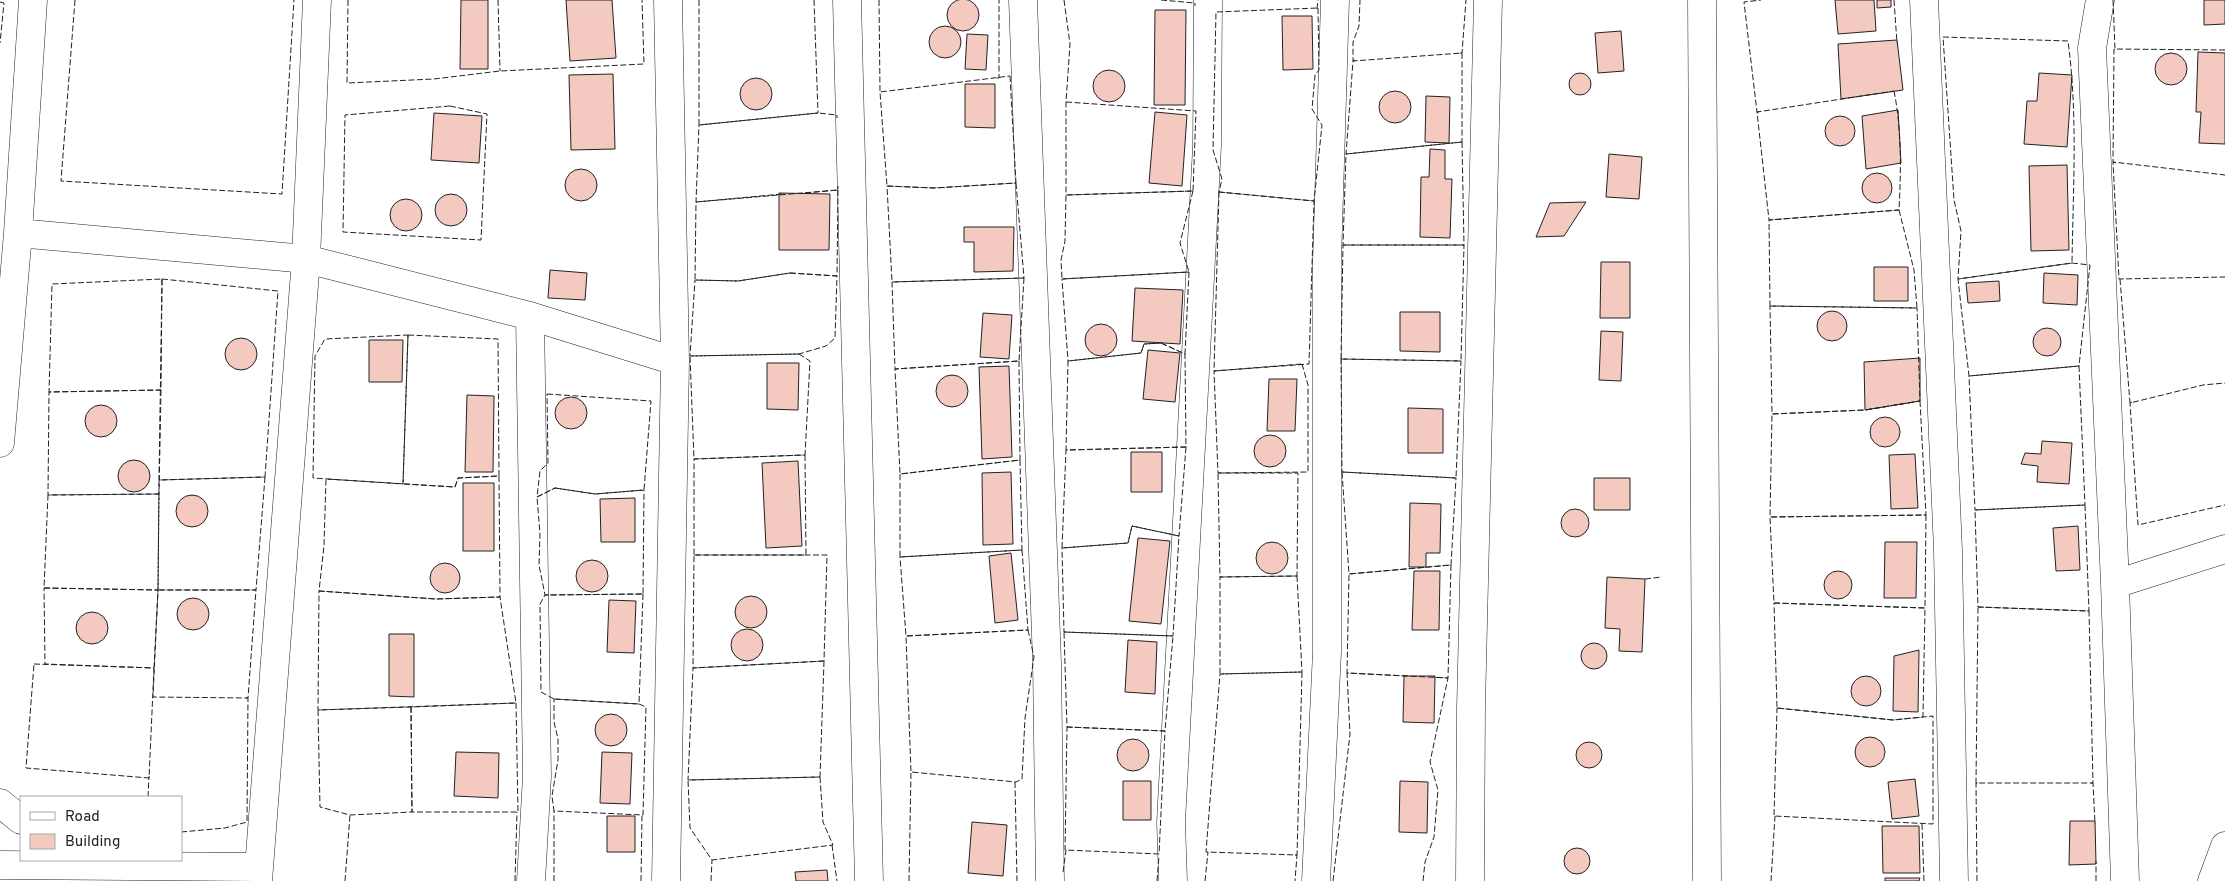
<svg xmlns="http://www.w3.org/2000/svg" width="2225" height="881" font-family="Overpass,sans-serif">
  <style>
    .building { fill: #f3c9c0; stroke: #222 }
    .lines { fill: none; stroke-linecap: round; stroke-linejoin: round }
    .minor-casing { stroke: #222; stroke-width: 29 }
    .minor { stroke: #fff; stroke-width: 28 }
    .fence { stroke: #222; stroke-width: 1; stroke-dasharray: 6 2.5; stroke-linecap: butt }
  </style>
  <rect width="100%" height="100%" fill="#fff"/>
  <path class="building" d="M947 15a16 16 0 1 1 32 0a16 16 0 1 1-32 0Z
    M461,0H488V69H460Z
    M566,0H612L616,58L570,61Z
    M1835,0H1874L1876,31L1838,34Z
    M1877,0H1891V7L1877,8Z
    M2204,0H2225V24L2204,25Z
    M1155,10H1186L1185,105H1154Z
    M1282,16H1312L1313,69L1283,70Z
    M929 42a16 16 0 1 1 32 0a16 16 0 1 1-32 0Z
    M1621,31L1624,71L1598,73L1595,33Z
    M967,34L988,35L986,70L965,69Z
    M1897,40L1903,90L1841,99L1838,44Z
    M2198,52L2225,53V144L2199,143L2201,112H2196Z
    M2155 69a16 16 0 1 1 32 0a16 16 0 1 1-32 0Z
    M1093 86a16 16 0 1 1 32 0a16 16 0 1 1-32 0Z
    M1569 84a11 11 0 1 1 22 0a11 11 0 1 1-22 0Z
    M2039,73L2072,75L2067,147L2024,144L2027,101H2037Z
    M613,74L615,149L571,150L569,75Z
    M740 94a16 16 0 1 1 32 0a16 16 0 1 1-32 0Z
    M965,84H995V128L965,127Z
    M1379 107a16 16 0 1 1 32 0a16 16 0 1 1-32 0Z
    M1426,96L1450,97L1449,143L1425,142Z
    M1898,110L1901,163L1866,169L1862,116Z
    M1155,112L1187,115L1182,186L1149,183Z
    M434,113L482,116L479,163L431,160Z
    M1825 131a15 15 0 1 1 30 0a15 15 0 1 1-30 0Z
    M1430,149L1445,150V179H1452L1450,238L1420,237L1421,177H1429Z
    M1609,154L1642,157L1639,199L1606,197Z
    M2067,165L2069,250L2031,251L2029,166Z
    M565 185a16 16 0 1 1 32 0a16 16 0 1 1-32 0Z
    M1862 188a15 15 0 1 1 30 0a15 15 0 1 1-30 0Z
    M779,193L830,194L829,250H779Z
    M435 210a16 16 0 1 1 32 0a16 16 0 1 1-32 0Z
    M390 215a16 16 0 1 1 32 0a16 16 0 1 1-32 0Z
    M1586,202L1564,236L1536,237L1550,203Z
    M964,227H1014L1013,271L974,272V242H964Z
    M1601,262H1630V318H1600Z
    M1874,267H1908V301H1874Z
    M550,270L587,273L585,300L548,298Z
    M2044,273L2078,275L2077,305L2043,303Z
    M1999,281L2000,301L1968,303L1966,283Z
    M1135,288L1183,290L1180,344L1132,341Z
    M1817 326a15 15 0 1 1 30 0a15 15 0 1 1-30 0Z
    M1400,312H1440V352L1400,351Z
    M983,313L1012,315L1009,359L980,357Z
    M1085 340a16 16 0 1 1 32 0a16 16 0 1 1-32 0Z
    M2033 342a14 14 0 1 1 28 0a14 14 0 1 1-28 0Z
    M1601,331L1623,332L1621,381L1599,380Z
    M225 354a16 16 0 1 1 32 0a16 16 0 1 1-32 0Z
    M369,340H403L402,382H369Z
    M1148,350L1180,353L1175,402L1143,399Z
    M1920,358V401L1865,410L1864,362Z
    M767,363H799L798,410L767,409Z
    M1009,366L1012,457L982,459L979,367Z
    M936 391a16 16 0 1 1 32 0a16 16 0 1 1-32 0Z
    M1269,379H1297L1295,431H1267Z
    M467,395L494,396L493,472H465Z
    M555 413a16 16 0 1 1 32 0a16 16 0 1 1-32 0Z
    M85 421a16 16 0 1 1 32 0a16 16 0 1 1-32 0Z
    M1408,408L1443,409V453H1408Z
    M1870 432a15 15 0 1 1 30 0a15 15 0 1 1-30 0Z
    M1254 451a16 16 0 1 1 32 0a16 16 0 1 1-32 0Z
    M2042,441L2072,443L2069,484L2037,482L2038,466L2021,464L2025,453L2041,454Z
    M1131,452H1162V492H1131Z
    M1915,454L1918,508L1891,509L1889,455Z
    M118 476a16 16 0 1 1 32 0a16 16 0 1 1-32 0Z
    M798,461L802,546L766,548L762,463Z
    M1011,472L1013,544L983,545L982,473Z
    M1594,478H1630V510H1594Z
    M463,483H494V551H463Z
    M176 511a16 16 0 1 1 32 0a16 16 0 1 1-32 0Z
    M635,498V542H601L600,499Z
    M1410,503L1441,504L1440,553H1426V567H1409Z
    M1561 523a14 14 0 1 1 28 0a14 14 0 1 1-28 0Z
    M2078,526L2080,570L2056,571L2053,528Z
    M1138,538L1170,541L1161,624L1129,621Z
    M1885,542H1917L1916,598H1884Z
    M1256 558a16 16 0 1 1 32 0a16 16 0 1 1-32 0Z
    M1011,553L1018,620L995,623L989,556Z
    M576 576a16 16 0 1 1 32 0a16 16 0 1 1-32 0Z
    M430 578a15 15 0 1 1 30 0a15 15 0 1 1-30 0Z
    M1824 585a14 14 0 1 1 28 0a14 14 0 1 1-28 0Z
    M1414,571H1440L1439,630H1412Z
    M1607,577L1645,579L1642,652L1619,651L1620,629L1605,628Z
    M735 612a16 16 0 1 1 32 0a16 16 0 1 1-32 0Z
    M177 614a16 16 0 1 1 32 0a16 16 0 1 1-32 0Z
    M609,600L636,601L634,653L607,652Z
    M76 628a16 16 0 1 1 32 0a16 16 0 1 1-32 0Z
    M731 645a16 16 0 1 1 32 0a16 16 0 1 1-32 0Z
    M389,634H414V697L389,696Z
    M1128,640L1157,642L1155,694L1125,692Z
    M1581 656a13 13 0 1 1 26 0a13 13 0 1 1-26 0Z
    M1919,650L1918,712L1893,711L1894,656Z
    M1404,676H1435L1434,723L1403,722Z
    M1851 691a15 15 0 1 1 30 0a15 15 0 1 1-30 0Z
    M595 730a16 16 0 1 1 32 0a16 16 0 1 1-32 0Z
    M1855 752a15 15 0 1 1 30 0a15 15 0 1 1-30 0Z
    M1117 755a16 16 0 1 1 32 0a16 16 0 1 1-32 0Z
    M1576 755a13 13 0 1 1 26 0a13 13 0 1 1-26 0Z
    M456,752L499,753L498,798L454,796Z
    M602,752L632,753L630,804L600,803Z
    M1915,779L1919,816L1892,819L1888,782Z
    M1123,781H1151V820H1123Z
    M1400,781L1428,782L1427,833L1399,832Z
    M607,816H635V852H607Z
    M2070,821H2095L2096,864L2069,865Z
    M972,822L1007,825L1003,876L968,873Z
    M1882,826H1919L1920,873H1883Z
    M1564 861a13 13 0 1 1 26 0a13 13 0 1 1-26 0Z
    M827,870L828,881H796L795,872Z
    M1885,878H1920L1919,881H1885Z"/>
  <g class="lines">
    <defs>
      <path id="minor" d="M847,0L869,881
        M1023,0L1047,663L1050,881
        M1702,0L1707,881
        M1924,0L1948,550L1954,881
        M2100,0L2092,48L2115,584L2125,881
        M18,233L306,259L530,316L675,361
        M530,316L537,776L531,881
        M0,443L18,233L33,0
        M2115,584L2225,549
        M0,803L21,820
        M0,865L259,867
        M258,881L306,259L317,0
        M666,881L675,361L668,0
        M1173,881L1171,822L1207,146L1208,0
        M1316,881L1327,652V261L1335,0
        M1470,881L1471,707L1488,0
        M2212,881L2225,846"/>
    </defs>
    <use href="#minor" class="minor-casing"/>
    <use href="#minor" class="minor"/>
    <path class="fence" d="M75,0L61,181L282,194L294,0
      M348,0L347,83L434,79L500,71L644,64L642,0
      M498,0L500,71
      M699,0V125L818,113L837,115V118
      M814,0L818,113
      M879,0L880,91
      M1064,0L1070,44L1066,102
      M1161,0L1195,3V6
      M1894,0L1897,43
      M2113,0L2115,49
      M0,2L4,3L0,43
      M1318,8L1319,70L1315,75L1312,109L1322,125L1314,201L1219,192L1222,179L1213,150L1216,12Z
      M1317,9L1318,0
      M1943,37L2068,41C2078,115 2073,189 2072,263L1958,279L1961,231L1954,200Z
      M2225,50L2114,49L2113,162L2225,175
      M1460,53H1462L1466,0
      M1462,53V142L1346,154L1353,61Z
      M1355,60L1353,61V42L1359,26L1360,0
      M1010,76L1016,183L934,188L887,186L880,92Z
      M997,78H999V0
      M1894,91C1902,131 1901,170 1899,210L1769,220L1757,112Z
      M1066,102L1196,111L1193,191L1066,195Z
      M450,106L487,114L481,240L343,232L345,115Z
      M1759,112H1757L1744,2L1761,0
      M1462,142L1464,245H1343L1346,154Z
      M2116,163L2113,162L2119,279L2225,277
      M1016,183L1024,278L892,282L887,186L934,188Z
      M838,190L837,276L790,273L738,281L695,280L696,202Z
      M1193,191L1180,243L1189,272L1062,279L1061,260L1065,241L1066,195Z
      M1219,192L1314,201L1309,364L1214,371Z
      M805,193L838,190V186
      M782,194L696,202L699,125L818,113
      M1899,210L1914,270L1917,308L1770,306L1769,220Z
      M1343,245H1464L1461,361L1341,359Z
      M2072,263L2090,265L2079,366L1969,376L1958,279Z
      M1189,272L1185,354L1161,343L1144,344L1141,353L1068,361L1062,279Z
      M790,273L837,276L835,338L826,346L799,354L690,356L695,280L738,281Z
      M1024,278L1019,361L895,369L892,282Z
      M162,279L278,291L265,477L159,480Z
      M162,279L161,390L49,392L52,284Z
      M2120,279L2130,403L2203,385L2225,383
      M1770,306L1917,308L1920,401L1865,410L1772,414Z
      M408,335L498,339L499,476L458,478L455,487L403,484Z
      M408,335L403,484L313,478L315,356L325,339Z
      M1161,343L1185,354L1186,447L1066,450L1068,361L1141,353L1144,344Z
      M799,354L810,361L805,455L694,459L690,356Z
      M1341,359L1461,361L1456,478L1342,472Z
      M1019,361L1020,460L900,474L895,369Z
      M1302,364L1308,385V472L1218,473L1214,371Z
      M2079,366L2085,505L1975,510L1969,376Z
      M161,390L159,494L48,495L49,392Z
      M547,394L651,401L644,490L595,494L555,488L537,497L540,471L548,463Z
      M1920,401L1926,515L1770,517L1772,414L1865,410Z
      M2132,402L2130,403L2138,525L2225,505
      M1186,447L1179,536L1132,526L1128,543L1062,548L1066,450Z
      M805,455L806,555H694V459Z
      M1020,460L1022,550L900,557V474Z
      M1342,472L1456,478L1451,565L1349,574Z
      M1218,473H1298L1297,576L1220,577Z
      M499,476L500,597L436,599L319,591L324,546L326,479L455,487L458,478Z
      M265,477L256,590H158L159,480Z
      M555,488L595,494L644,490L643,594L545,595L539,565L540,534L537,497Z
      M159,494L158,590L44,588L48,495Z
      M2085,505L2089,611L1978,607L1975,510Z
      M1926,515L1925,608L1774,603L1770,517Z
      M1132,526L1179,536L1173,636L1064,632L1062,548L1128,543Z
      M1022,550L1028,630L906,636L900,557Z
      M694,555H827L824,661L693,668Z
      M1451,565L1448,678L1347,673L1349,574Z
      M1297,576L1302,672L1220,674V577Z
      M1645,579L1662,577
      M44,588L158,590L154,668L45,664Z
      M158,590H256L248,698L153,697Z
      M319,591L436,599L500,597L516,703L318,710Z
      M643,594L639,704L554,699L541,692L540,604L545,595Z
      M1774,603L1925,608L1923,717L1893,720L1777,708Z
      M1978,607L2089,611L2093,783H1976Z
      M1028,630L1034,657L1025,718L1022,779L1016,782L911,772L906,636Z
      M1064,632L1173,636L1165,731L1067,727Z
      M824,661L820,777L688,780L693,668Z
      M34,664L154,668L149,778L26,768Z
      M1302,672L1297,855L1206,852L1220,674Z
      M554,699L639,704L646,707L643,815L554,811L552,796L558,760V739L554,722Z
      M516,703L518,812H412L411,707Z
      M411,707L412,812L350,815L320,807L318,710Z
      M1777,708L1893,720L1933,716V824L1774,816Z
      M1067,727L1165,731L1159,854L1065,850Z
      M820,777L823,822L833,845L712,860L690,828L688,780Z
      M1015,782L1017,881
      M2091,783H2093L2095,824
      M148,797L149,776
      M1922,824L1924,881
      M181,832L225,828L247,822L248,698H246
      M832,845L837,881
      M1295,855H1297L1295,881
      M1063,872L1066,850
      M345,881L350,815
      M515,881L517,812
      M554,881V811
      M641,881L642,814
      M711,881L712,860
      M909,881L911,772H913
      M1157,881L1159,856
      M1205,881L1208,852
      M1333,881L1350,734L1347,673L1406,676
      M1423,881L1425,862L1434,837L1438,790L1430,762L1448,678L1433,677
      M1771,881L1775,816
      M1977,881L1976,783H1978
      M2096,881V861"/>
  </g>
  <rect x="20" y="796" width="162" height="65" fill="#ffffff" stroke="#a7a7a7"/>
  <rect x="30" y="812" width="25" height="8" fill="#ffffff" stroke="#a7a7a7"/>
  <text x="65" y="821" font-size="15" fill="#222222">Road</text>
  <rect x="30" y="834" width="25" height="15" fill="#f3c9c0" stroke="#a7a7a7"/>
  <text x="65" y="846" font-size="15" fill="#222222">Building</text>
</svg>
